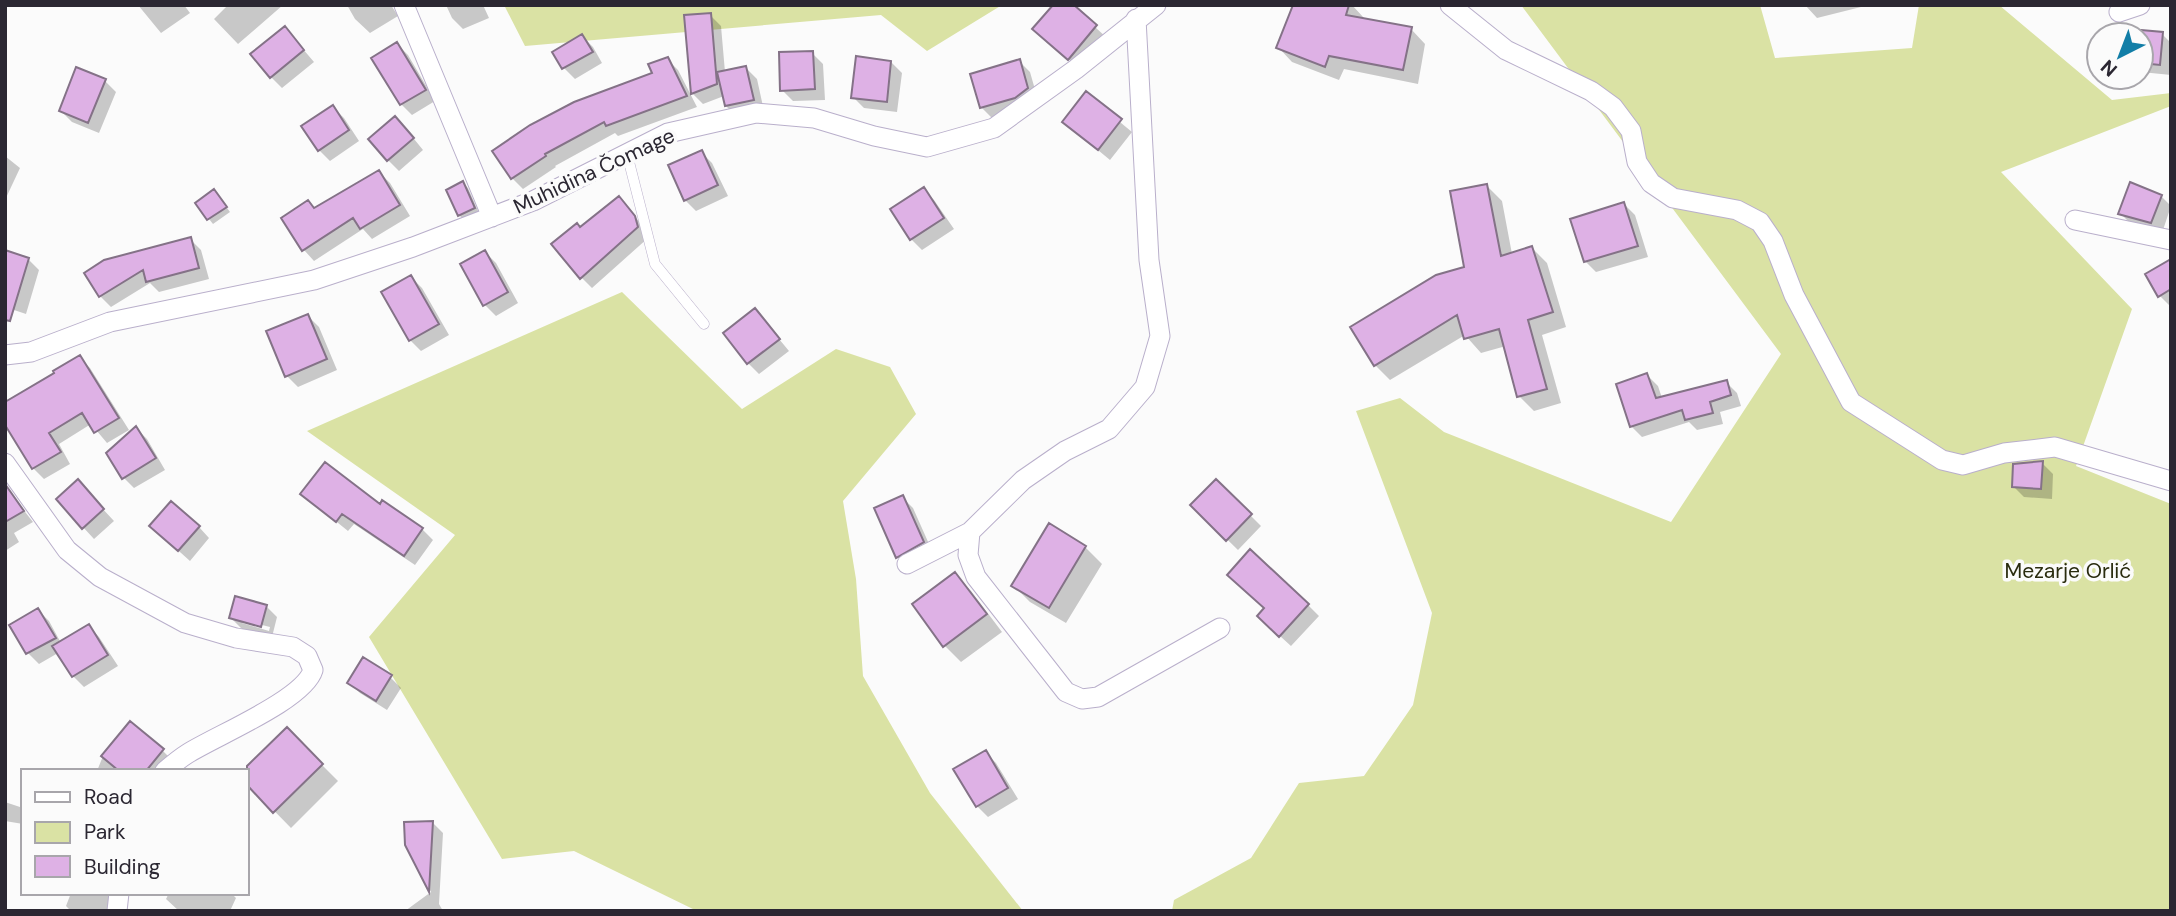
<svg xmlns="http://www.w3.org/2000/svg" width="2176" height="916" font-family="'DM Sans',sans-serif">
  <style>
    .green { fill: #dae2a4 }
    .shadow { fill: #0003; fill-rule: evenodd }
    .building { fill: #deb1e5; stroke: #847287; stroke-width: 2 }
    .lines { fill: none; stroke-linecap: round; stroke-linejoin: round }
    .service-casing { stroke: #b9afcb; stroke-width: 11 }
    .minor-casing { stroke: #b9afcb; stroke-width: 21 }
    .service { stroke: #fff; stroke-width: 10 }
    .minor { stroke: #fff; stroke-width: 19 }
    .labels { text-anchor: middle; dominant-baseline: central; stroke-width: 7; stroke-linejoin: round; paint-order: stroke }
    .street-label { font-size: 21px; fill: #2b2732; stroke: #fbfbfb }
    .park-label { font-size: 21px; fill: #2a2c0f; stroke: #fbfbfb }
  </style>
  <rect width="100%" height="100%" fill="#fbfbfb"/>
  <path class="green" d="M504,5H1002L927,51L881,15L525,46Z
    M1521,5H1760L1775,58L1912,48L1919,5H1999L2112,100L2171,93V106L2001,172L2132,309L2076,466L2171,504V911H1172L1174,900L1251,858L1299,783L1364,776L1413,705L1432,613L1356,411L1400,398L1444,432L1671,522L1781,354Z
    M622,292L742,409L836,349L890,367L916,414L843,501L856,579L863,676L930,793L1023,911H697L574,851L502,859L369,637L455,535L307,431Z"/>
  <path class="shadow" d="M138,5H184L190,13L161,33Z
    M228,5H283L238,44L214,19Z
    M347,5H391L398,16L370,33L355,19Z
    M446,5H483L489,18L463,29L452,18Z
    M1071,5L1107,38L1080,69L1046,40Z
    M1294,5H1352L1364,18V20L1411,29L1425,44L1418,84L1344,69L1339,80L1292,62L1278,47Z
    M1805,5H1861V7L1817,18Z
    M710,15L721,26L725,72L746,68L757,79L764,111L737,117L726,106L724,96L703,104L693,94L686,17Z
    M285,28L314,62L282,88L271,77Z
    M2131,31L2162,34L2171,43V75L2141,72V35H2131Z
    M582,36L593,47L602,63L575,79L564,68L554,52Z
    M397,44L408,55L435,101L412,115L401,104Z
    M812,53L823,64L825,100L793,101L782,90Z
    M667,59L678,70L697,107L618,136L615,133L555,166L556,167L523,189L512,178L654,74Z
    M1019,61L1030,72L1038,100L992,118L981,107Z
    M891,62L902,73L897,112L864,108L853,97Z
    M105,81L116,92L99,133L72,122L61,111Z
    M1086,94L1132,132L1110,160L1064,122Z
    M333,107L344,118L359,141L330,161L319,150Z
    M406,129L423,150L399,171L388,160Z
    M701,152L712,163L728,196L696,211L685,200Z
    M5,156L20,168L5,200Z
    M379,172L390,183L410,216L372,239L363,229L314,261L304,250L315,209Z
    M463,183L468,188L479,213L464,220L459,215Z
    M1487,186L1502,201L1512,254L1532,248L1547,263L1566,327L1542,335L1561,403L1534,411L1519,396L1506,346L1481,353L1465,335L1390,380L1375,365L1466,268Z
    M923,189L934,200L954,229L922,250L911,239Z
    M2161,196L2171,206L2162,233L2131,224L2120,213Z
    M219,197L230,212L213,224L209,219Z
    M1624,204L1635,215L1648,257L1596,272L1585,261Z
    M629,209L645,229L648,238L592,288L581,277L580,229Z
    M190,239L201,250L209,279L159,292L150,283L111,307L100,296Z
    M485,252L496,263L518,303L496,316L485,305Z
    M28,259L39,270L26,314L5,307Z
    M2171,265V307L2160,296Z
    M411,277L422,288L449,335L421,351L410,340Z
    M755,310L789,351L759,374L748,363Z
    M308,316L319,327L337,370L298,387L287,376Z
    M79,357L90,368L129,430L107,443L91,424L59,444L70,464L44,479L33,468L57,374Z
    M1647,375L1658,386L1662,398L1726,382L1737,393L1741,406L1720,412L1723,424L1697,430L1689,422L1642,437L1631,426Z
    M136,428L147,439L165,470L134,488L123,477Z
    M2042,463L2053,474L2052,499L2024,497L2013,486Z
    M1216,481L1261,526L1238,550L1192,505Z
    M7,489L33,522L14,533L19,542L5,551Z
    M88,493L114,521L94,539L58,500Z
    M302,494L380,507L422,529L433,540L415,565L354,524L348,531Z
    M902,497L913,508L933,553L909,568L898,557L876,509Z
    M1049,526L1085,547L1102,564L1066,623L1030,602L1014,586Z
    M199,527L209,538L190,561L162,536Z
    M955,575L971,591L1002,632L961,662L944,645Z
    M1308,605L1319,616L1291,646L1270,627Z
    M266,606L277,617L272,637L242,629L231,618ZM242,620L270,627L269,631L242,623Z
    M38,610L49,621L61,643L89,626L99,637L118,666L84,687L73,676L58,653L39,664L28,653L11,626Z
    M390,677L401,688L387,710L360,693L349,682Z
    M287,730L338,781L291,828L247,783V771H245Z
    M163,751L173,761L166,771H97L103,756Z
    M985,752L996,763L1018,799L988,817L977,806Z
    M5,802L23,808V824L5,821Z
    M432,822L443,833L439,904L443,911H405L431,892L407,845Z
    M71,893H108L117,902L115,911H71L66,906Z
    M169,893H231L236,898L230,911H179L166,899Z"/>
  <path class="building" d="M1053,5H1074L1097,25L1068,60L1032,29Z
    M1293,5H1349L1346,15L1412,27L1403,70L1329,56L1325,67L1276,48Z
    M711,13L717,84L691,94L684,15Z
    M285,26L304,50L270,78L250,54Z
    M2141,30L2163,32L2160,65L2141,63Z
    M582,34L593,52L562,69L552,52Z
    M397,42L426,90L400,105L371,58Z
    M813,51L815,89L780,91L779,52Z
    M856,56L891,61L887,102L851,98Z
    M668,57L687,96L606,126L604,122L545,154L546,156L511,179L492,151L530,125L574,102L652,73L648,64Z
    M1020,59L1028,88L1015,98L980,108L970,74Z
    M746,66L754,100L725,106L717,72Z
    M76,67L106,79L88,123L59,111Z
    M1086,91L1122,119L1098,150L1062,122Z
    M333,105L349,130L318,151L301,126Z
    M395,116L414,138L387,161L368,139Z
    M702,150L718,185L684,201L668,165Z
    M379,170L400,205L360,229L353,218L302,251L281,218L308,200L314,208Z
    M463,181L475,208L458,216L446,190Z
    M2130,182L2162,195L2151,223L2118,214Z
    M1487,184L1501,256L1532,246L1553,312L1528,320L1547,389L1517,397L1499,329L1464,339L1457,315L1374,366L1350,327L1436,275L1464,267L1450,191Z
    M924,187L944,218L910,240L890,209Z
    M214,189L227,207L207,220L195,203Z
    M619,196L635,216L638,227L580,279L551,244L577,223L580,227Z
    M1624,202L1638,246L1584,262L1570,219Z
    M191,237L199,268L146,282L143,270L99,297L84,273L104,260Z
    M5,250L29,258L10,321L5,320Z
    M485,250L508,292L483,306L460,264Z
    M2171,259V289L2158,297L2145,274Z
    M411,275L439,324L409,341L381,292Z
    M755,308L780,339L747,364L723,333Z
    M308,314L327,359L285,377L266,331Z
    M80,355L119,418L94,433L82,413L49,433L61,452L32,469L5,425V402L54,373L53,371Z
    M1647,373L1656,398L1727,380L1731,395L1710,402L1713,413L1685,420L1682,410L1630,427L1616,384Z
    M136,426L156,458L122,479L106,453Z
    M2043,461L2041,489L2012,487L2013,464Z
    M325,462L380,504L382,500L423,528L404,556L342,514L336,522L300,494Z
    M78,479L104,509L82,529L56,499Z
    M1216,479L1252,514L1226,541L1190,505Z
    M5,484L24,511L5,522Z
    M903,495L924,542L896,558L874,508Z
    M171,501L200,526L178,551L149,526Z
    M1049,523L1086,546L1049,608L1011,586Z
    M1250,549L1309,604L1279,637L1257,616L1264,608L1227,575Z
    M955,572L987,614L943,647L912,604Z
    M235,596L267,605L261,627L229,618Z
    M38,608L56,638L26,654L9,625Z
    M89,624L108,655L72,677L52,646Z
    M363,657L392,675L376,701L347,683Z
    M130,721L164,749L146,771H119L101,756Z
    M287,727L323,764L273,813L247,785V766Z
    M986,750L1008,788L976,807L953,769Z
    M433,821L429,892L405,845L404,822Z"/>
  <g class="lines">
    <defs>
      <path id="service" d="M627,154L655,264L704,324"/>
      <path id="minor" d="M404,5L492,217
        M1450,5L1506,50L1591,91L1613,107L1631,131L1637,162L1651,183L1673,198L1737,210L1760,222L1773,241L1794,295L1851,402L1942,460L1963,465L2004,453L2055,447L2171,481
        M2119,12L2140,5
        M2075,220L2171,240
        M5,355L31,352L110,322L314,280L413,247L533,201L668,133L756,113L814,118L874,136L927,147L994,128L1076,69L1156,5
        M5,463L67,550L100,577L185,623L236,638L293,647L307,656L313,670C304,700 215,736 187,754C179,759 172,765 165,771
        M970,532L968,555L976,577L1066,692L1082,699L1098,697L1220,628
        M907,564L970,532L1023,480L1065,451L1109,429L1145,387L1160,336L1149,260L1136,19
        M117,911L119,893"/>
    </defs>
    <use href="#service" class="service-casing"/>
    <use href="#minor" class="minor-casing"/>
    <use href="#service" class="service"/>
    <use href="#minor" class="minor"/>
  </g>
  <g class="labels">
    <g class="street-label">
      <text transform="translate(594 171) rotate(-25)">Muhidina Čomage</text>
    </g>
    <g class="park-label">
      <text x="2068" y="571">Mezarje Orlić</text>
    </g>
  </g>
  <rect width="2176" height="916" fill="none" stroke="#2b2732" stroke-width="14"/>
  <rect x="21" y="769" width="228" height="126" fill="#fbfbfb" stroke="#a8a6ab" stroke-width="2"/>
  <rect x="35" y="792" width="35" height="10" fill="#ffffff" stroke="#a8a6ab" stroke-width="2"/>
  <text x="84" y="804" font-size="21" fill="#2b2732">Road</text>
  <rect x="35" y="822" width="35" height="21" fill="#dae2a4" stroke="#a8a6ab" stroke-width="2"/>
  <text x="84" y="839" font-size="21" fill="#2b2732">Park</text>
  <rect x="35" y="856" width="35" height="21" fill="#deb1e5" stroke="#a8a6ab" stroke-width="2"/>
  <text x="84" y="874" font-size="21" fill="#2b2732">Building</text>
  <g transform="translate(2120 56) rotate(222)"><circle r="33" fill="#fbfbfb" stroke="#a8a6ab" stroke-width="2"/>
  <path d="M0-5L12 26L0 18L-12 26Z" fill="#127ea7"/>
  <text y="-10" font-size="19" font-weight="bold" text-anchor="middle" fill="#2b2732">N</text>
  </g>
</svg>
